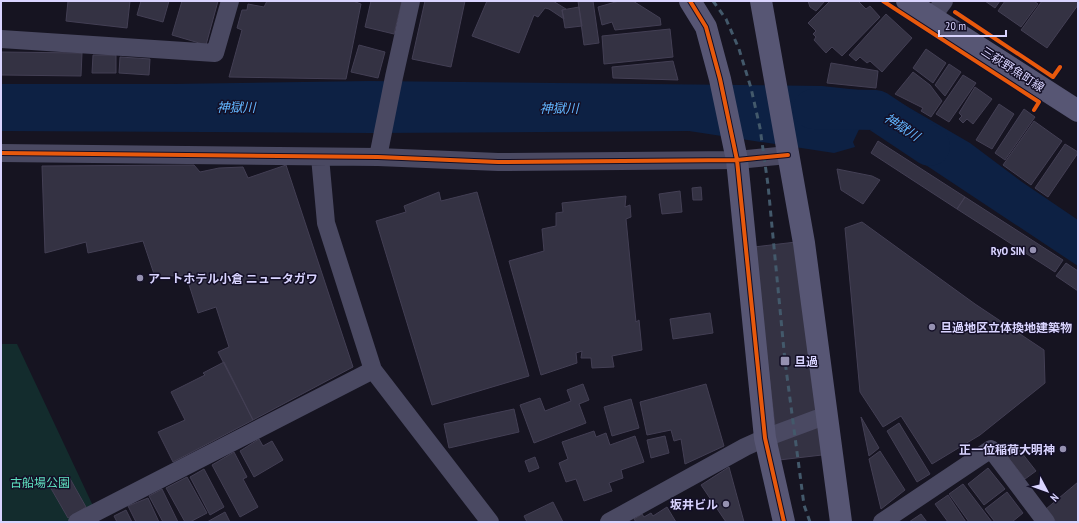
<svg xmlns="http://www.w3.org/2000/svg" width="1079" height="523" font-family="'PT Sans Narrow','Noto Sans JP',sans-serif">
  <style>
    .green { fill: #132c2d }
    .water { fill: #0d2144 }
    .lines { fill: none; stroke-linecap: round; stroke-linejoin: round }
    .river { stroke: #0d2144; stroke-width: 40 }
    .building { fill: #343243; stroke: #433f54 }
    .street { stroke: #4a4962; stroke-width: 18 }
    .secondary { stroke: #575674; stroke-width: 22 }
    .rail { stroke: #43596b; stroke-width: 3; stroke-dasharray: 6 5; stroke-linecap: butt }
    .cycleway-casing { stroke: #130f26; stroke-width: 6 }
    .cycleway { stroke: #e8590c; stroke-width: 4 }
    .poi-dot { fill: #9591b1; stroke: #130f26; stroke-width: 1.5 }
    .labels { text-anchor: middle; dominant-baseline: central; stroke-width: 3; stroke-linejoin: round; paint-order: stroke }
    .street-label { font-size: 12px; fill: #d9d4ff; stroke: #130f26 }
    .poi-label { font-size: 12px; font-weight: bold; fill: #d9d4ff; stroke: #130f26; text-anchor: end }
    .park-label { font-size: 12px; fill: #5fe0c0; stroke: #130f26 }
    .water-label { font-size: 13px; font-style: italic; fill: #62b6ff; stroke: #130f26 }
  </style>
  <rect width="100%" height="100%" fill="#161421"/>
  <path class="green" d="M1,344H17L94,508L67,522H1Z"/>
  <path class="water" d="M369,81L822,86L877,92L853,142L855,147L834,153L689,131L372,133L1,131V84H173Z
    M889,96L970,143L1022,182L1078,220V266L879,134Z"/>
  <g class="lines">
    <path class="river" d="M813,109L876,110L930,146"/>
  </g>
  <path class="building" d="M68,1H130L127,28L66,21Z
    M141,1H169L163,22L137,15Z
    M182,1H218L206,45L172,35Z
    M267,1H353L361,4L346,79L229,77L242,30L237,28L242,10H247L248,4L264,7Z
    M371,1H402L394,34L365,27Z
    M425,1H465L451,67L412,59Z
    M487,1H553L566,9L562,10L564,19L549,9L545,8L538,17L534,15L519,53L472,36Z
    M578,1H593L599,43L584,45Z
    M619,1H633L660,18L661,25L615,30L612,22L602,25L598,7Z
    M808,1H825L816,11L810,7Z
    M830,1H858L866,9L870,6L880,17L842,56L832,47L826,53L814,40L816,37L813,34L816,31L808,23Z
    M985,1H1000L995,8Z
    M1005,1H1034L1038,4L1021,27L998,11Z
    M1042,1H1078V5L1047,48L1021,30Z
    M579,7L582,26L565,28L562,10Z
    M886,14L912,38L882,72L870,61L867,63L860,57L856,61L849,55Z
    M670,29L673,57L604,64L602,36Z
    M359,45L385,52L378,78L351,72Z
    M926,49L946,63L933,83L913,68Z
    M1,52L82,53L81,76L1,75Z
    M93,55H116V73H92Z
    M120,57L150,59L149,75L119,73Z
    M673,61L678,80L613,78L612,67Z
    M831,63L878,71L876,88L827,83Z
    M949,64L961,72L945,96L935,85Z
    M913,72L930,85L942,101L931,117L921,111L923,108L895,94Z
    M963,75L976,83L949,122L936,114Z
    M975,87L992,99L973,124L967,119L963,123L959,119L962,116L959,113Z
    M999,104L1014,114L992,149L976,140Z
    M1024,109L1035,117L1005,160L995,153Z
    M1034,121L1062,141L1031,185L1003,165Z
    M878,141L965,197L957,209L871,153Z
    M1065,144L1078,152V153L1048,197L1035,188Z
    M194,165L200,172L219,168L243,167L248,178L286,165L353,367L253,420L218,352L229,347L216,307L198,313L186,275L155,277L143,241L88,253L86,242L45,253L42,166Z
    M837,169L872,176L880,180L863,204L841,190Z
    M701,187L702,200H693L692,188Z
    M680,191L682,212L662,214L659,194Z
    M439,192L441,201L477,192L529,376L432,405L376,221L406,212L404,206Z
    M626,196L625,207L630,205L631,217L626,219L636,322L639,320L642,350L612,356L614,367L592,368L591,358H581L582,351L576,353L577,363L541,375L509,261L544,251L542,229L556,226V213L563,212L562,203Z
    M965,197L1063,260L1055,272L957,209Z
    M862,222L975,304L1044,350L1045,383L980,435L932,464L901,416L883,427L860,392L845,228Z
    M796,242L822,455L779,460L754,247Z
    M1066,263L1078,271V291L1056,276Z
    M710,313L713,333L673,339L670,319Z
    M224,362L253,420L173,462L158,432L185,420L171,392L205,375L203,373Z
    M583,384L589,400L579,404L586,423L534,443L520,405L540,398L545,411L571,401L567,390Z
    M706,384L724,446L685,464L681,439L674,441L671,430L647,435L640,402Z
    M631,399L639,428L612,436L604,407Z
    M514,409L519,432L449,448L444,424Z
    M861,417L879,448L869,456Z
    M899,423L930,474L917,482L887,431Z
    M594,431L596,437L606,433L610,445L635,436L644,462L621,470L623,478L609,483L612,491L584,501L576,479L566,482L559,463L568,459L562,442Z
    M665,436L669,453L651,458L647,440Z
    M259,439L263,446L272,441L283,460L254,477L240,451Z
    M1018,448L1036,471L1025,479L1007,456Z
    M880,451L905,490L881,509L869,459Z
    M234,452L247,477L243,479L258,507L240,517L212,465Z
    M535,457L539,468L529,472L525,461Z
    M729,467L744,522H726L701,485Z
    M988,468L1005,489L984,505L968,484Z
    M204,469L224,507L210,515L190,477Z
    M68,475L86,507L68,518L49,485Z
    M187,477L207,513L190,522H185L166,488Z
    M1078,482V522H1056L1046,509Z
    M963,484L992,522H969L949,494Z
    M162,489L178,522H163L149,496Z
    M1007,492L1023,513L1012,522H995L985,509Z
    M948,495L966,522H948L935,504Z
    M148,498L159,522H136L128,506Z
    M553,502L563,522H527L524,516Z
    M667,507L676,522H636L634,519L642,514L644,517L651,513L653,516Z
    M126,510L132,522H117L114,516Z
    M225,512L230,522H207Z
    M921,514L927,522H909Z"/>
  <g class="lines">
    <path class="street" d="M932,17L944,1
      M1,39L215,53L230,1
      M1,153L378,157L498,162L737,160L788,155
      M320,157L326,223L373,370L490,522
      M378,157L394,77L411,1
      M77,522L373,370
      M609,522L745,447L765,438L827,415
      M882,522L991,449L1046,522"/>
    <path class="secondary" d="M690,1L706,27L720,79L737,160L765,438L784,522
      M761,1L804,243L841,522
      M907,1L1078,111"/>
    <path class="rail" d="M713,1L726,19L739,49L751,88L760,128L768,185L785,361L804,505L810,522"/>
    <defs>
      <path id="cycleway" d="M690,1L706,27L720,79L737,160L765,438L784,522
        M883,1L1039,102L1034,110
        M955,12L1053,77L1060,67
        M1,153L378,157L498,162L737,160L788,155"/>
    </defs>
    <use href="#cycleway" class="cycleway-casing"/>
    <use href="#cycleway" class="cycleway"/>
  </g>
  <g class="poi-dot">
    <circle cx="1033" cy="250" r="4"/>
    <circle cx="140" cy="278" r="4"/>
    <circle cx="932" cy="327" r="4"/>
    <rect x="780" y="356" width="10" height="10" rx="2"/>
    <circle cx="1063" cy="449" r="4"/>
    <circle cx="726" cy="504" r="4"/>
  </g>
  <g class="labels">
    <g class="street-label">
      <text transform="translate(1013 69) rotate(33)">三萩野魚町線</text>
    </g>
    <g class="poi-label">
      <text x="1025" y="250">RyO SIN</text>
      <text x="148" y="278" text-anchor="start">アートホテル小倉 ニュータガワ</text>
      <text x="940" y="327" text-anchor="start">旦過地区立体換地建築物</text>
      <text x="794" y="361" text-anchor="start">旦過</text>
      <text x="1055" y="449">正一位稲荷大明神</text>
      <text x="718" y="504">坂井ビル</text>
    </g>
    <g class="park-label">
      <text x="40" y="482">古船場公園</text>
    </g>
    <g class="water-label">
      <text x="236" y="107">神獄川</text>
      <text x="559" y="108">神獄川</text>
      <text transform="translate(902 127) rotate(33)">神獄川</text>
    </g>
  </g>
  <rect width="1079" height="523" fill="none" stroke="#d9d4ff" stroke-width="4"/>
  <g transform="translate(1047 491) rotate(131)" stroke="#130f26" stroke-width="3" paint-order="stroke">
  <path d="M0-3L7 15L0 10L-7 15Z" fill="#d9d4ff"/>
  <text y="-6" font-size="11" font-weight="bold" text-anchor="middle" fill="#d9d4ff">N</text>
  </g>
  <path d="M939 30v6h67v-6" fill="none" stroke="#d9d4ff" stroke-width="2"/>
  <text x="945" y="30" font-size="12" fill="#d9d4ff" stroke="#130f26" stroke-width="3" paint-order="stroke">20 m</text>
</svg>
